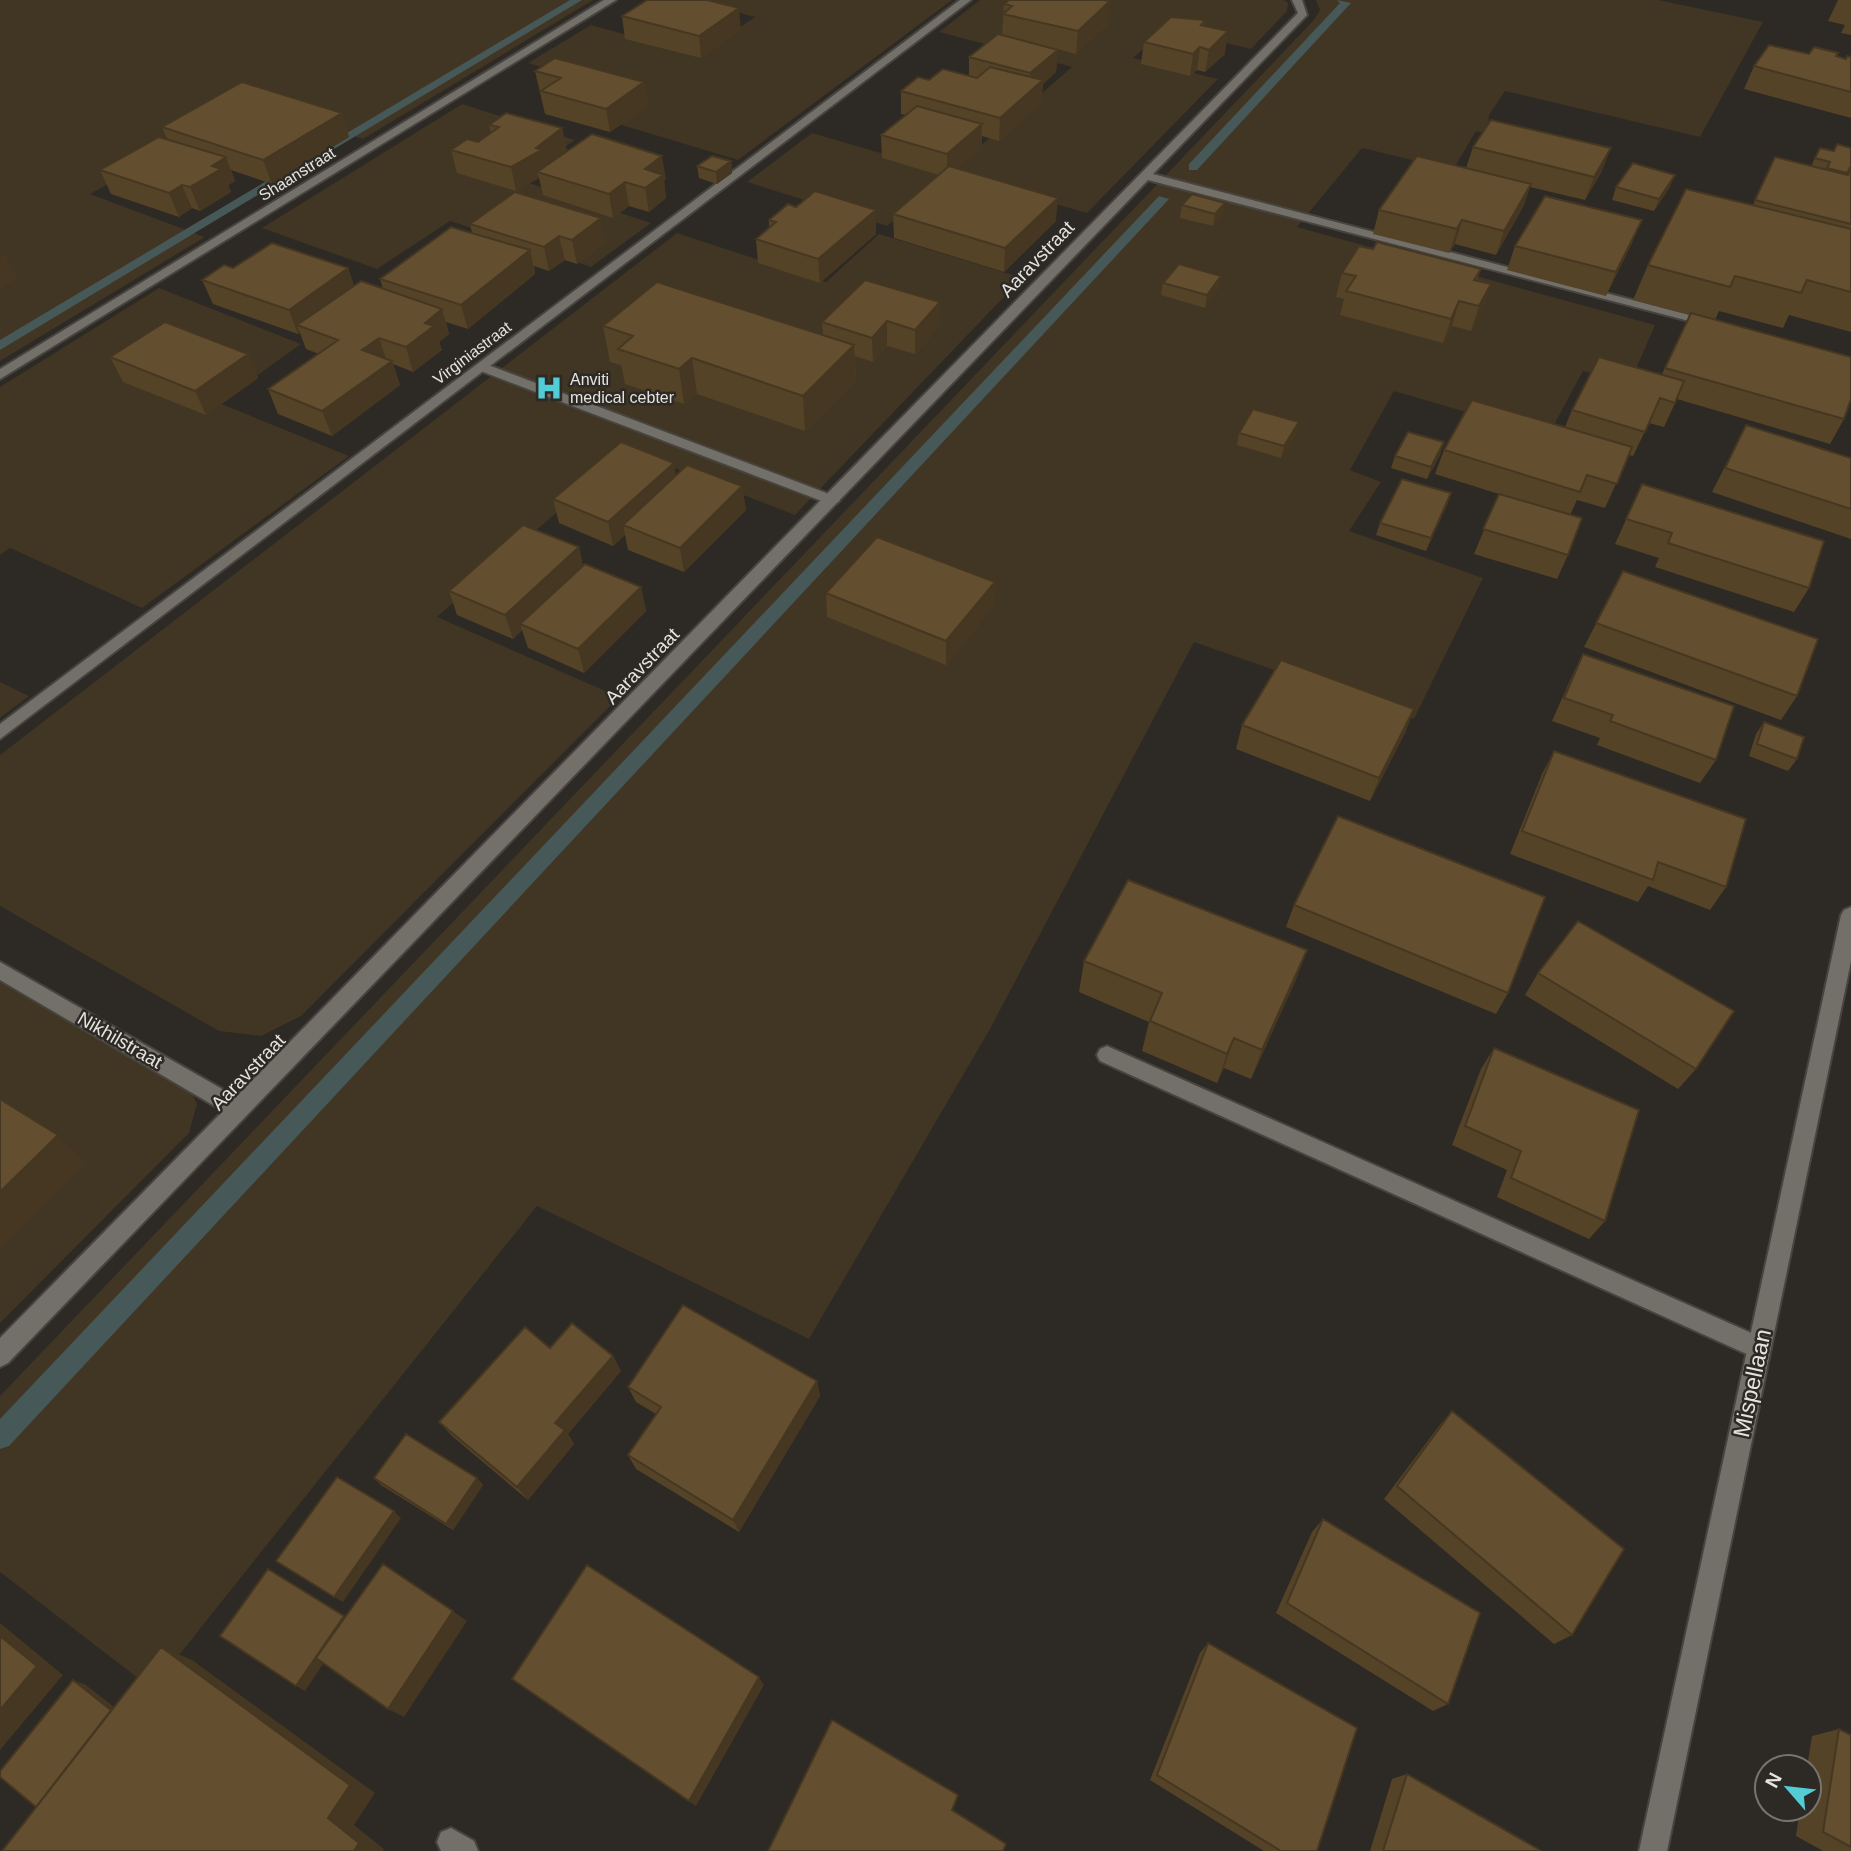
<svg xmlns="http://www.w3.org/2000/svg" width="1851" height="1851" font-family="Arial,sans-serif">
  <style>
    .green { fill: #413523 }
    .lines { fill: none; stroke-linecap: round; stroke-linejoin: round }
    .stream { fill: #475859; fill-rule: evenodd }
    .service-casing { stroke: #474440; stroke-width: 4 }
    .minor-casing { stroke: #474440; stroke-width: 4 }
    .service { fill: #736f69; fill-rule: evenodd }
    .minor { fill: #736f69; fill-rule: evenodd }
    .wall { fill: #554328 }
    .shaded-wall { fill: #453721 }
    .building { fill: #634e2f; stroke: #453721; stroke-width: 2 }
    .labels { text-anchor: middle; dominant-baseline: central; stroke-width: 5; stroke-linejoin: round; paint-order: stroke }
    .far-street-label { font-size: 16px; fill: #e5e3e0; stroke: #2d2924 }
    .far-poi-label { font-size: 16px; fill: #e5e3e0; stroke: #2d2924; text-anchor: start }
    .street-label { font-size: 19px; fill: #e5e3e0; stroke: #2d2924 }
    .near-street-label { font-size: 23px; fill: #e5e3e0; stroke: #2d2924 }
  </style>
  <rect width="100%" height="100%" fill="#2d2924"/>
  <path class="green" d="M0,0H593L363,139L257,104L90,194L205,237L0,361Z
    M692,0H952L738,160L605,120L640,95L528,63L591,25L700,55L755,17Z
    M980,0H1284L1288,3L1287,11L1251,49L1166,29L1133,58L1218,79L1087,213L949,174L887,226L747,182L812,133L949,173L1072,67L939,32Z
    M1316,0H1658L1763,22L1700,137L1505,91L1489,115L1488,134L1476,131L1453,170L1362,148L1297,227L1655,325L1630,383L1583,371L1548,436L1394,391L1350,470L1381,482L1349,531L1483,578L1414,719L1194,642L990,1029L809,1339L537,1206L152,1689L0,1572V1396L1313,21L1320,10Z
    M462,104L575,140L517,179L651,223L591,267L450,221L377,269L262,228Z
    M677,233L826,282L879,234L1022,278L795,515L628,450L437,617L619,697L301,1016L261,1036L219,1031L0,906V755Z
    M159,288L301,344L219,403L349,456L142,608L10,548L0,555V387Z
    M0,682L29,696L0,718Z
    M0,970L186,1081L197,1104L189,1133L0,1323Z"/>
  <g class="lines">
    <path class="stream" d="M570,0H582L0,350V340Z
      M1337,0L1351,3L1197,170H1189V164L1340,3Z
      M1159,196L1169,199L9,1446L0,1449V1419Z"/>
    <defs>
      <path id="service" d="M483,363L837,497L840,500L837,503H827L478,370L476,367Z
        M1107,1046L1767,1340L1771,1348L1767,1356L1759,1359L1751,1356L1100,1061L1097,1055L1100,1049Z"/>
      <path id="minor" d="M604,0H616L0,379V369Z
        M960,0H971L0,739V724Z
        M1292,0H1302L1307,15L1153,174L1716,322V328L1148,180L8,1363L0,1367V1338L223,1111L0,980V962L236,1097L1298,13Z
        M1851,907V961L1667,1851H1639L1841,915L1844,910Z
        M451,1828L474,1841L478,1851H441L437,1842L441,1832Z"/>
    </defs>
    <use href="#service" class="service-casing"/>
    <use href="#minor" class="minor-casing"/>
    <use href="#service" class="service"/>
    <use href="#minor" class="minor"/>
  </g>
  <path class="wall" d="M1838,0H1851V35L1841,33L1845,25L1828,21Z
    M1004,4L1108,24L1076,54L1057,49L1058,50L1056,72L1043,84L1041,103L999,141L982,136L981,148L957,168L1056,221L1004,272L894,238L893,214L939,175L882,158L881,135L906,115L901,114V91L929,80L969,75V57L1002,35Z
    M622,16L741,30L701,58L625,39Z
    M1205,20L1204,25L1225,54L1205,72L1197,70L1190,76L1141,64L1144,42Z
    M1809,54L1836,56L1846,59L1851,57V118L1744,89L1754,66Z
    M535,71L644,82L648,106L610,132L545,114Z
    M342,113L349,137L272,184L231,170L235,181L228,185L231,192L200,211L192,208L179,217L111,194L100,170L167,139L162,127Z
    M489,125L562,128L567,152L666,179L664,181L666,198L649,212L629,206L613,218L543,195L539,178L516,191L457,173L451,150L478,142L491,133Z
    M1473,147L1602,171L1585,200L1530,187L1523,207L1496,255L1455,244L1449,253L1373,234L1379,210L1466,168Z
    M1820,148L1833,151L1851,148V332L1789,315L1783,328L1719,311L1715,320L1844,419L1830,444L1677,399L1664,427L1649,423L1633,456L1629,455L1605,508L1577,500L1570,515L1568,555L1557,579L1474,554L1499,494L1435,474L1444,450L1565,427L1572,410L1662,374L1690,315L1633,300L1648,265L1753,205L1775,157L1811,166Z
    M731,161L732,173L717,184L699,178L697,166Z
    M1616,187H1670L1654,211L1612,200Z
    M1182,205L1223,215L1213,226L1180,218Z
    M769,220L876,234L820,283L758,263L756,239L769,228Z
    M470,224L606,242L577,264L565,260L549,271L534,266L535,274L468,329L446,322L449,334L439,342L442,350L413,372L393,364L400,385L332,436L278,414L268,389L319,354L306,349L300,333L298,334L213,304L202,280L233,268H348L354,286L383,289L380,279L472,233Z
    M1632,243L1606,296L1507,270L1515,246Z
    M1373,249L1481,269L1477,280L1491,284L1483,308L1471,331L1452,326L1443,343L1340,315L1344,299L1336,297L1342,273Z
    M1163,283L1219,288L1205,308L1161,295Z
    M940,302V326L915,354L887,346L873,362L855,356L856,380L805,431L697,394L684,404L625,384L621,365L610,362L603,326L823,335L822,322Z
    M248,354L258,378L206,415L123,382L110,357Z
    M1299,422L1296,434L1281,458L1237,445L1239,433Z
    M1746,425L1851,458V539L1712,492Z
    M1440,455L1427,479L1391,468L1395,456Z
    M676,475L742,486L746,510L684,572L628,550L625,535L613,546L559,523L553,499Z
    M1642,484L1809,588L1794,612L1655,567L1659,558L1615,544Z
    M1451,493L1447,505L1426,551L1376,535L1380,523Z
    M579,547L583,566L641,587L646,611L584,673L528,648L522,630L513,639L457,615L449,591Z
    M1623,571L1797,696L1781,720L1584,647Z
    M995,582L994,606L946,665L827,617L826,593Z
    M1583,654L1716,760L1700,783L1597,745L1600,738L1552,721L1571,678Z
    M1414,709L1405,733L1370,801L1236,749L1242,725Z
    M1764,722L1797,759L1788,771L1749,756L1756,734Z
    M1554,751L1726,887L1710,910L1648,886L1638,902L1510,854L1542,774Z
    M1294,905L1508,993L1496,1014L1286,927Z
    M1307,950L1295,982L1251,1079L1224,1068L1217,1083L1142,1051L1149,1022L1079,992L1084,961Z
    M1538,973L1696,1069L1678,1089L1525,995Z
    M1494,1048L1605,1221L1589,1239L1497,1197L1507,1170L1452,1145L1481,1069Z
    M613,1356L621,1371L568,1434L574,1444L528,1500L452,1436L439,1422Z
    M817,1381L820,1396L739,1532L636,1469L628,1455L656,1414L636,1402L628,1387Z
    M1452,1411L1572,1635L1554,1644L1384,1499L1439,1426Z
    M374,1478H477L483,1485L453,1530L381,1485Z
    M1323,1519L1448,1704L1433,1711L1276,1613L1312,1532Z
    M1208,1643L1317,1851H1264L1150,1780L1200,1653Z
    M1839,1729L1851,1735V1851H1823L1796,1836L1800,1809H1809V1767H1807L1812,1736Z
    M1407,1774L1540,1851H1370L1392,1779Z"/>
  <path class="shaded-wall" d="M1110,1L1108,24L1076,54L1078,31Z
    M739,8L741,30L701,58L699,36Z
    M1228,31L1225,54L1205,72L1209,50Z
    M1200,47L1197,70L1190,76L1193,54Z
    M1058,50L1056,72L1043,84L1041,103L999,141L1000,118L1029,92L1030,73Z
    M644,82L648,106L610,132L606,109Z
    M342,113L349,137L272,184L263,160Z
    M982,124L981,148L947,177V154Z
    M562,128L567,152L537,172L539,178L516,191L511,167Z
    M1611,148L1602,171L1585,200L1594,177Z
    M662,156L666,179L664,181L666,198L649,212L645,188V169Z
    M226,157L235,181L228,185L231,192L200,211L190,187L212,166Z
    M731,161L732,173L717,184L716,172Z
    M1675,175L1670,187L1654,211L1659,199Z
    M625,182L629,206L613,218L609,194Z
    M1531,184L1523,207L1496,255L1504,231Z
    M182,185L192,208L179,217L169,193Z
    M1058,198L1056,221L1004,272L1005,248Z
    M1225,203L1223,215L1213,226L1215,214Z
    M876,210V234L820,283L818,259Z
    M601,218L606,242L577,264L572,240Z
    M1462,220L1455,244L1449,253L1457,229Z
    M1642,220L1632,243L1606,296L1616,272Z
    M559,236L565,260L549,271L544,247Z
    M530,250L535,274L468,329L461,305Z
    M5,254L18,278L0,289V257Z
    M348,268L356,293L297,325L300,333L298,334L289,310Z
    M1221,276L1219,288L1205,308L1207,295Z
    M1491,284L1483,308L1471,331L1479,306Z
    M1459,301L1452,326L1443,343L1451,319Z
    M940,302V326L915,354V330Z
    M442,309L449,334L439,342L442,350L413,372L406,347L425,323Z
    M887,321V346L873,362L872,338Z
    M379,338L387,362L362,350Z
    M854,345L856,380L805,431L803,396Z
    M248,354L258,378L206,415L195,391Z
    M692,358L697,394L684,404L679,369Z
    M392,361L400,385L332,436L322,411Z
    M1299,422L1296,434L1281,458L1284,446Z
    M1444,442L1440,455L1427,479L1431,467Z
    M674,463L678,487L623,525L625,535L613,546L608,522Z
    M742,486L746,510L684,572L680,548Z
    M1451,493L1447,505L1426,551L1431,538Z
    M579,547L584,572L520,624L522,630L513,639L505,615Z
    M995,582L994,606L946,665V641Z
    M641,587L646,611L584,673L578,649Z
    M1414,709L1405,733L1370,801L1379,778Z
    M1307,950L1295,982L1251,1079L1262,1050Z
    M1234,1038L1224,1068L1217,1083L1227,1054Z
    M58,1135L87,1163L0,1250V1192Z
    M613,1356L621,1371L568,1434L574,1444L528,1500L517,1487L555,1423Z
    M817,1381L820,1396L739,1532L733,1520Z
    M477,1478L483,1485L453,1530L446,1524Z
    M394,1511L401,1518L343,1602L334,1597Z
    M268,1569L352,1621L305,1691L296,1686Z
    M453,1611L467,1621L404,1717L388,1709Z
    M0,1623L63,1675L0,1750Z
    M161,1647L192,1660L375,1793L354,1825L384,1849L383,1851H354L328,1818Z
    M759,1677L764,1685L696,1806L689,1801Z
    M73,1680L86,1685L132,1721L43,1813Z"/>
  <path class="building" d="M647,0H707L739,8L699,36L622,16Z
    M1009,0H1104L1110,1L1078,31L1003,14L1012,6L1004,4Z
    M1171,17L1205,20L1201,25L1228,31L1209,50L1200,47L1193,54L1144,42Z
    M998,34L1058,50L1030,73L969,57Z
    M1769,45L1809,54L1814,47L1838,53L1836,56L1846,59L1847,56L1851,57V92L1754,66Z
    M555,58L644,82L606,109L541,91L561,78L535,71Z
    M990,67L1043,80L1000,118L901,91L918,77L929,80L943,69L977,78Z
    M242,82L342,113L263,160L162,127Z
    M917,106L982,124L947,154L881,135Z
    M506,113L562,128L536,148L541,150L511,167L451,150L467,139L478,142L499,127L489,125Z
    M1491,120L1611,148L1594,177L1473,147Z
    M592,134L662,156L645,169L663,175L645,188L625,182L609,194L537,172Z
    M159,137L226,157L212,166L221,169L190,187L182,185L169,193L100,170Z
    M1837,144L1851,148V166L1847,173L1827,168L1830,162L1815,158L1820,148L1834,151Z
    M712,156L731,161L716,172L697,166Z
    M1417,156L1531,184L1504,231L1462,220L1457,229L1379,210Z
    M1775,157L1848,175L1851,166V224L1755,200Z
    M1633,163L1675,175L1659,199L1616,187Z
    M949,166L1058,198L1005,248L893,214Z
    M1686,189L1851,229V292L1807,280L1801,293L1735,276L1730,287L1648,265Z
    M815,191L876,210L818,259L756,239L776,222L769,220L788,204L796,207Z
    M515,192L601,218L572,240L559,236L544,247L470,224Z
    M1192,194L1225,203L1215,214L1182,205Z
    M1545,196L1642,220L1616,272L1515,246Z
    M451,227L530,250L461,305L380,279Z
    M1377,242L1481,269L1474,280L1491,284L1479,306L1459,301L1451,319L1346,291L1356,276L1342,273L1359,246L1373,249Z
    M272,243L348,268L289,310L202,280L224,265L233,268Z
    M1179,264L1221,276L1207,295L1163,283Z
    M865,280L940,302L915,330L887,321L872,338L822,322Z
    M361,281L442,309L425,323L434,326L406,347L379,338L362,350L392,361L322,411L268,389L338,340L297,325Z
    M657,282L854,345L803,396L692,358L679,369L618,349L633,336L603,326Z
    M1691,313L1851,357V399L1844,419L1665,368Z
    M165,322L248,354L195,391L110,357Z
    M1599,357L1684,381L1675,403L1660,398L1645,432L1572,410Z
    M1472,400L1632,447L1617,484L1587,475L1580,492L1444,450Z
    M1253,409L1299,422L1284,446L1239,433Z
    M1746,425L1851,458V509L1725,468Z
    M1408,432L1444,442L1431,467L1395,456Z
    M621,442L674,463L608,522L553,499Z
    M687,465L742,486L680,548L623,525Z
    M1402,479L1451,493L1431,538L1380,523Z
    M1642,484L1824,541L1809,588L1668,543L1672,533L1626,519Z
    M1499,494L1582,518L1568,555L1483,529Z
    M523,525L579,547L505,615L449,591Z
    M877,537L995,582L946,641L826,593Z
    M585,564L641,587L578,649L520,624Z
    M1623,571L1818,639L1797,696L1596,623Z
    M1583,654L1734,706L1716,760L1610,721L1613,715L1564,698Z
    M1281,660L1414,709L1379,778L1242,725Z
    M1764,722L1804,737L1797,759L1757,744Z
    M1554,751L1746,819L1726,887L1658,862L1653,880L1522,831Z
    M1338,816L1545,897L1508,993L1294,905Z
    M1128,880L1307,950L1262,1050L1234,1038L1227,1054L1150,1021L1162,993L1084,961Z
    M1578,921L1734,1011L1696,1069L1538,973Z
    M1494,1048L1639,1110L1605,1221L1511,1178L1521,1151L1465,1126Z
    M0,1099L58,1135L0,1192Z
    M683,1305L817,1381L733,1520L628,1455L661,1407L628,1387Z
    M572,1323L613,1356L555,1423L565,1430L517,1487L439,1422L525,1327L550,1348Z
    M1452,1411L1624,1549L1572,1635L1397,1486Z
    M406,1434L477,1478L446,1524L374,1478Z
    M337,1477L394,1511L334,1597L276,1561Z
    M1323,1519L1480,1613L1448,1704L1287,1603Z
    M383,1564L453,1611L388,1709L316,1658Z
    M587,1565L759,1677L689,1801L512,1679Z
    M268,1569L344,1616L296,1686L220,1636Z
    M0,1636L37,1666L0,1710Z
    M1208,1643L1357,1728L1317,1851H1281L1157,1775Z
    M161,1647L350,1785L328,1818L359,1843L354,1851H2Z
    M73,1680L111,1710L36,1807L0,1777V1771Z
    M832,1720L958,1795L952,1810L1006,1844L1003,1851H768Z
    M1839,1729L1851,1735V1847L1823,1832Z
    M1407,1774L1540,1850V1851H1383Z"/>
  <defs>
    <symbol id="hospital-bare" viewBox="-9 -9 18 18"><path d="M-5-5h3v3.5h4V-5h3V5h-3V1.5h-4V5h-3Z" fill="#52ccd5" stroke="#2d2924" stroke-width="2.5" paint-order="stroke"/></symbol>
  </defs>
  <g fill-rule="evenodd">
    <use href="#hospital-bare" x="530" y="369" width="38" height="38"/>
  </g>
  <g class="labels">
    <g class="far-street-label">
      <text transform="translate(297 174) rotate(-32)">Shaanstraat</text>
      <text transform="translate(472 353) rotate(-37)">Virginiastraat</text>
    </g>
    <g class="far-poi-label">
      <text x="570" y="379">Anviti<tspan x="570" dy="18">medical cebter</tspan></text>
    </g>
    <g class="street-label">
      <text transform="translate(1037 259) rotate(-46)">Aaravstraat</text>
      <text transform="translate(642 666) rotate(-46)">Aaravstraat</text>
      <text transform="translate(120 1040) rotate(30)">Nikhilstraat</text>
      <text transform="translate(248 1072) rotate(-46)">Aaravstraat</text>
    </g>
    <g class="near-street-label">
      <text transform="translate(1752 1383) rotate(-78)">Mispellaan</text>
    </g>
  </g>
  <g transform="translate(1788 1788) rotate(298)"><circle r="33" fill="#2d2924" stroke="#77736f" stroke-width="2"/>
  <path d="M0-5L12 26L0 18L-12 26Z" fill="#52ccd5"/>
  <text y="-10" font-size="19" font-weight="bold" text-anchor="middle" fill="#e5e3e0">N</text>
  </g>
</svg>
